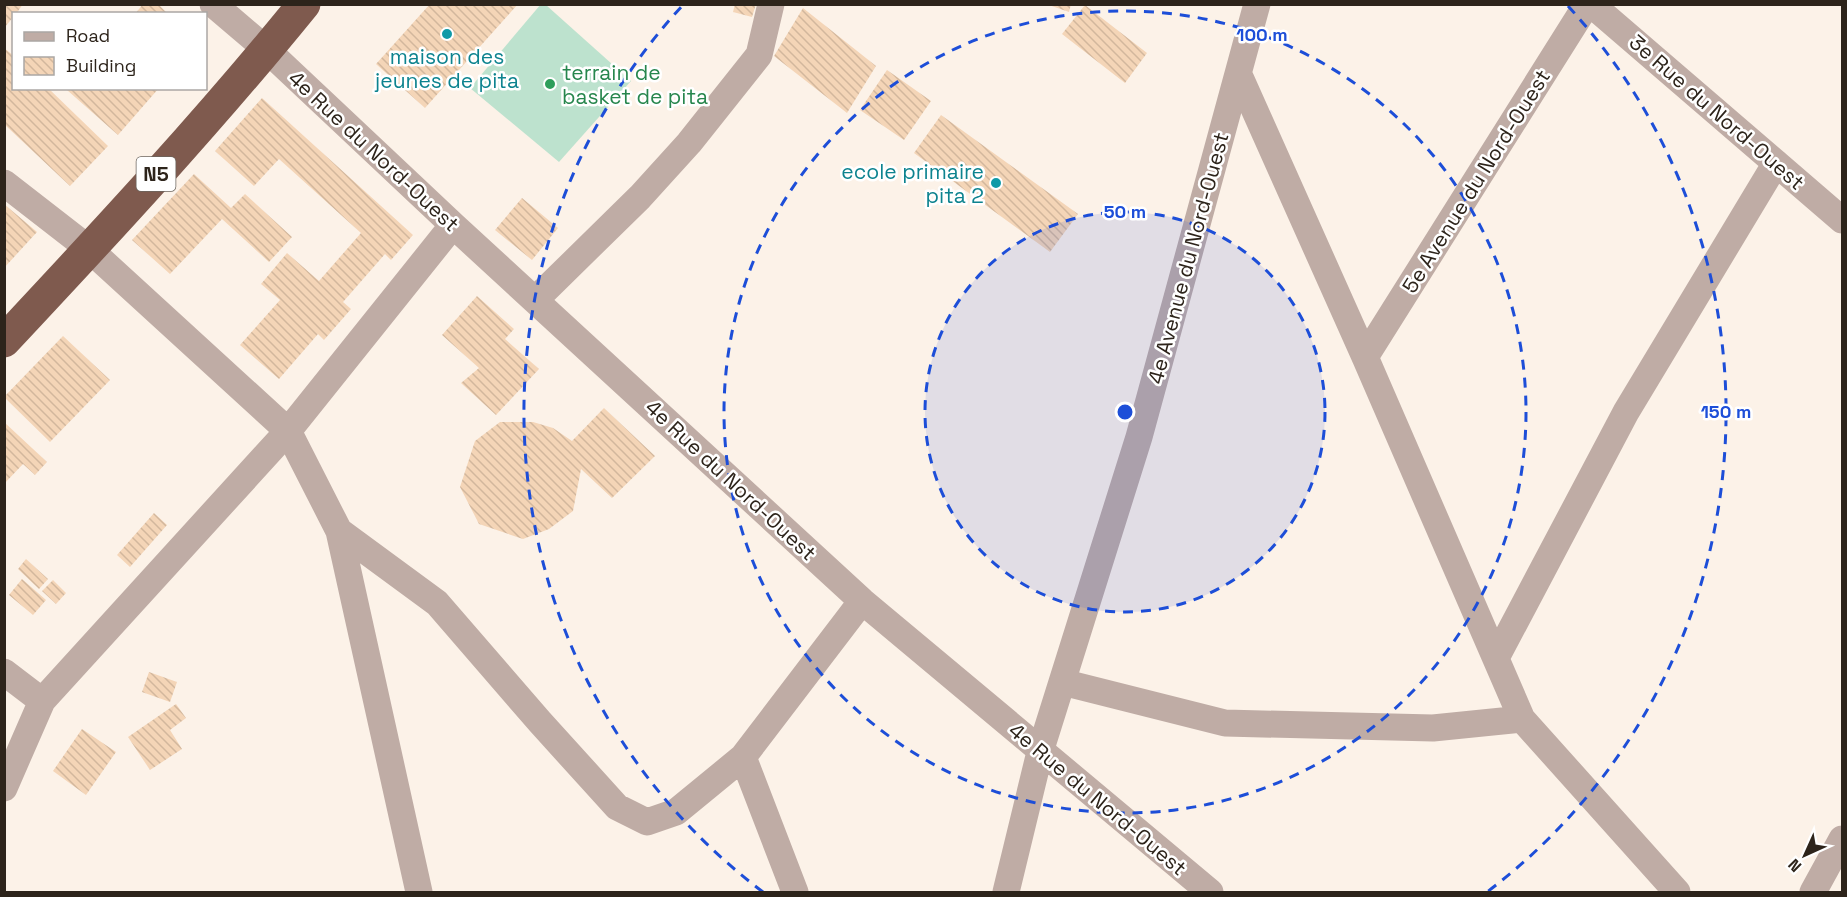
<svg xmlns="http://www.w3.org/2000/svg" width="1847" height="897" font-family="'Space Grotesk',sans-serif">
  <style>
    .pitch { fill: #bde2ce }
    .building { fill: url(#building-back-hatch) }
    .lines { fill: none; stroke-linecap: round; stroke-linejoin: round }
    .street { stroke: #bfaca5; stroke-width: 27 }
    .highway { stroke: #7f5a4e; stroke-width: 33 }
    .ring { fill: none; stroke: #1d4ed8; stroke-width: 3; stroke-dasharray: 10 8 }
    .culture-dot { fill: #0f9aa8; stroke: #fff; stroke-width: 2 }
    .leisure-dot { fill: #2e9e5b; stroke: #fff; stroke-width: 2 }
    .labels { text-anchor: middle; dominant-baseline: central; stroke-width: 5; stroke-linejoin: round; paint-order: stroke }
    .shield { fill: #fff; stroke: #6c665f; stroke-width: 1.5 }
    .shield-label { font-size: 20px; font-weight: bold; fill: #2d241b }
    .culture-label { font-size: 21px; fill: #0d838f; stroke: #fff }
    .leisure-label { font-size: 21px; fill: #27864d; stroke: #fff; text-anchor: start }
    .street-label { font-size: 21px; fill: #2d241b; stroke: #fff }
    .centre { fill: #1d4ed8; stroke: #fff; stroke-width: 3 }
    .ring-label { font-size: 18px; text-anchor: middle; font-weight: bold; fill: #1d4ed8; stroke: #fff; stroke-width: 5; stroke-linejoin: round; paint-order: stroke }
  </style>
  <defs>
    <pattern id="building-back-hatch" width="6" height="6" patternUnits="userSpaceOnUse" patternTransform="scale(1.5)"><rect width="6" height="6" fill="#f4d5b7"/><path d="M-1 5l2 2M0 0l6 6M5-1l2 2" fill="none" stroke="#d2b79d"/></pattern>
  </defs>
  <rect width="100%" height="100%" fill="#fcf2e8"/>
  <path class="pitch" d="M541,4L546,5L631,81L559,162L470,88Z"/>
  <path class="building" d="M5,4H23L16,14H14V16L5,27Z
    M143,4H158L168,14H135Z
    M430,4H518L425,108L376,64Z
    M735,4H756L752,17L733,12Z
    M1046,4H1071L1069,12Z
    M1085,5L1147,53L1125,83L1062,34Z
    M803,8L876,66L847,113L774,56Z
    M4,48L14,56V88H48L108,146L70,186L4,124Z
    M887,70L931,101L904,140L860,110Z
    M68,88H159L118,135L67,90Z
    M262,98L413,235L391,260L385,254L343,302L351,309L324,340L318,334L279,379L240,345L280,300L261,284L287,253L319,281L361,233L279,159L254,186L215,151Z
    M941,115L1078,214L1050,252L914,153Z
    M194,174L231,208L245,194L292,237L269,262L222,219L170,274L132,240Z
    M522,198L558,228L532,260L495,230Z
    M4,204L37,232L4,268Z
    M477,296L514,329L505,339L539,369L496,415L461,383L479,368L442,335Z
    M63,336L110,380L50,442L4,397Z
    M604,408L655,456L612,498L581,469L573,511L549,529L523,539L479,524L460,487L475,441L500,422H533L553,428L572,441Z
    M4,422L47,462L35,475L23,464L4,484Z
    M154,513L167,525L130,567L117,555Z
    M26,559L48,579L39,589L18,569Z
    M22,579L46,600L33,615L9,595Z
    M53,580L66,593L56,604L42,591Z
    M149,672L177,682L170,702L142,692Z
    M176,704L186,718L170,730L182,749L150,770L128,737Z
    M82,729L116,752L86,795L53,771Z"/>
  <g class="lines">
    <path class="street" d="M213,4L267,50L453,225L862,601L1210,892
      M1591,4L1842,220
      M1239,75L1365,357L1522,719L1677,892
      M4,183L89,249L288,431L339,531L419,892
      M535,300L640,197L689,143L759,55L771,4
      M1365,357L1587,4
      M339,531L437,603L540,722L617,807L647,822L676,812L743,757
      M1496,658L1626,412L1776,163
      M4,672L42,701
      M1062,682L1225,723L1433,728L1522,719
      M4,788L42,701L288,431L453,225
      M795,892L743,757L862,601
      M1006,892L1040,752L1139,437L1257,4
      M1813,892L1842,839"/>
    <path class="highway" d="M4,341C107,231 209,121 304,4"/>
  </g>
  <circle cx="1125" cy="412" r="200" fill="#1d4ed8" fill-opacity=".12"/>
  <g class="ring">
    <circle cx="1125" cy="412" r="200"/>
    <circle cx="1125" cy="412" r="401"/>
    <path d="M763 892A601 601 0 0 1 682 6M1568 6A601 601 0 0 1 1487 892"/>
  </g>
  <g class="culture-dot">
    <circle cx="447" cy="34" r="6"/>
    <circle cx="996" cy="183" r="6"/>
  </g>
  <circle class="leisure-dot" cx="550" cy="84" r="6"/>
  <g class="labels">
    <rect class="shield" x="136.5" y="157" width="39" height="34" rx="4.5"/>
    <g class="shield-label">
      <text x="156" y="174">N5</text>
    </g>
    <g class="culture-label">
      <text x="447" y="56">maison des<tspan x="447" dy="24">jeunes de pita</tspan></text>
      <text x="984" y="171" text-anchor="end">ecole primaire<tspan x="984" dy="24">pita 2</tspan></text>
    </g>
    <g class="leisure-label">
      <text x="562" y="72">terrain de<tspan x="562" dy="24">basket de pita</tspan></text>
    </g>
    <g class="street-label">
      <text transform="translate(1717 112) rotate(41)">3e Rue du Nord-Ouest</text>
      <text transform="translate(374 151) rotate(43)">4e Rue du Nord-Ouest</text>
      <text transform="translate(1476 181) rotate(-58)">5e Avenue du Nord-Ouest</text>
      <text transform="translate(1188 258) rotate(-75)">4e Avenue du Nord-Ouest</text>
      <text transform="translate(731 480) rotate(43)">4e Rue du Nord-Ouest</text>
      <text transform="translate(1098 799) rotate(40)">4e Rue du Nord-Ouest</text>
    </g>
  </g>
  <circle cx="1125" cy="412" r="9" class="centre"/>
  <g class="ring-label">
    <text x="1262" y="41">100 m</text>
    <text x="1125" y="218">50 m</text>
    <text x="1726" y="418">150 m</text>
  </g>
  <rect width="1847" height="897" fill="none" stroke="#2d241b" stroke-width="12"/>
  <rect x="12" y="12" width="195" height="78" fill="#ffffff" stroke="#aba7a4" stroke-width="1.5"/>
  <rect x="24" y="32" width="30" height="9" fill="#bfaca5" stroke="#aba7a4" stroke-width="1.5"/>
  <text x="66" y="42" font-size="18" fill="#2d241b">Road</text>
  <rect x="24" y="57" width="30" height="18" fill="url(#building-back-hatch)" stroke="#aba7a4" stroke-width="1.5"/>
  <text x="66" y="72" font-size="18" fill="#2d241b">Building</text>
  <g transform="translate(1805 855) rotate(225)" stroke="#ffffff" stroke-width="4.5" paint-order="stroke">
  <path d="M0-4.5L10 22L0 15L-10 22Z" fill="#2d241b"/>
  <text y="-9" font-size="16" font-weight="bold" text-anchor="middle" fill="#2d241b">N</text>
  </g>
</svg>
